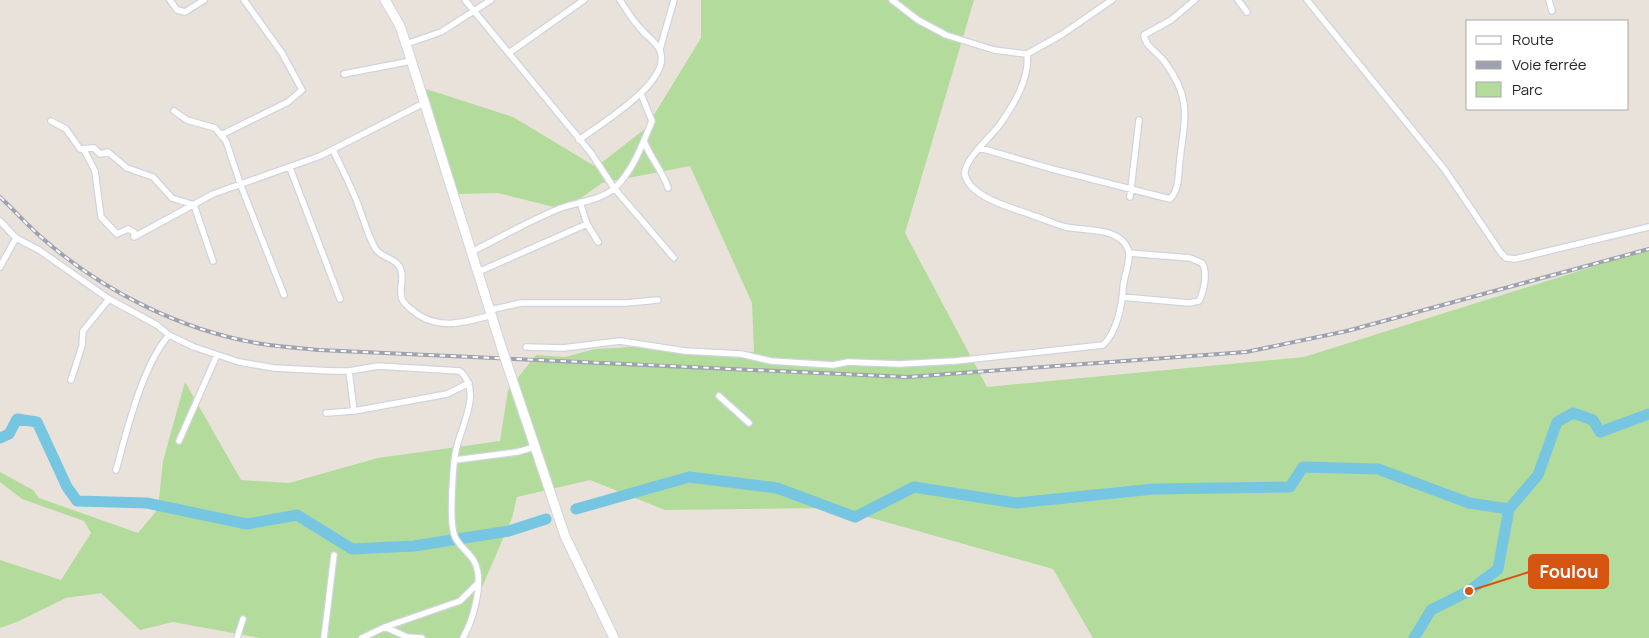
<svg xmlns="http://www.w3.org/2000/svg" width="1649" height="638" font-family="Manrope,sans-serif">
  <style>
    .green { fill: #b2db9c }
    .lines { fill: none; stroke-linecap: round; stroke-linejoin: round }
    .river { stroke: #76c6e2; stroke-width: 11 }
    .street-casing { stroke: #d0d3df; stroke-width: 8 }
    .secondary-casing { stroke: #d0d3df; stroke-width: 11 }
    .street { stroke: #fff; stroke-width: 5.5 }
    .secondary { stroke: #fff; stroke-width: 9 }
    .rail-casing { stroke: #9ea1b0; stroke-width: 4 }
    .rail { stroke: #fff; stroke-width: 2; stroke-dasharray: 5.5; stroke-linecap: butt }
    .secondary-bridge-casing { stroke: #d0d3df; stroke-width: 11; stroke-linecap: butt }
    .secondary-bridge { stroke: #fff; stroke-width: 9 }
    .leader { fill: none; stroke: #d5540f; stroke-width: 2 }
    .callout-dot { fill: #d5540f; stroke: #fff; stroke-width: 2 }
    .callout { fill: #d5540f; stroke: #d5540f; stroke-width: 2 }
    .callout-label { font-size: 18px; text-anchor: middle; font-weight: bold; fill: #fff }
  </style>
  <rect width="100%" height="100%" fill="#e9e2da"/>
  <path class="green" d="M701,0H974L905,233L987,387L1304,357L1649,249V638H1093L1053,569L836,508L665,510L590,480L517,497L512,518L460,638H260L173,622L140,630L101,593L66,598L19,621L0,628V560L61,580L91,533L84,521L22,499L0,482V472L33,490L39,498L138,533L158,509L163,461L185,382L241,480L289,483L378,458L500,441L508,390L536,355L565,357L595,349L649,346L754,352L752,303L690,166L602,183L578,200L554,207L498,193L458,194L426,89L513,117L596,167L646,128L701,38Z"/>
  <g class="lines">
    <path class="river" d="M0,438L9,434L17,419L37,422L67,487L77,501L147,503L247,524L297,515L352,549L414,546L509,531L546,519
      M576,509L689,477L777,488L855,517L914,487L1016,503L1154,489L1290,487L1303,467L1378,469L1469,503L1509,509
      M1414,638L1431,610L1469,591L1498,569L1509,509L1538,475L1557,422L1573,413L1593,420L1600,432L1649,414"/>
    <defs>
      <path id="street" d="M170,0L177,10L185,12L204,0
        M465,0L591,153L614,188L674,258
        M892,0L918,20L946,35L994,50L1027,54L1061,35L1112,0
        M1238,0L1247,12
        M1307,0L1445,170L1501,253L1506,258L1515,259L1649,227
        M1549,0L1552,11
        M406,44L441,32L491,0
        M660,49L674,0
        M509,53L584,0
        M344,74L411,61
        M174,111L187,120L215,128L226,141L241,186L284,295
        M51,121L66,129L80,149L94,148L100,154L108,152L127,168L153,177L172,198L194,205L213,261
        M221,135L288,102L302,90L282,53L244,0
        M579,140C600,124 673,81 660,51C657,42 646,36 640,28C632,20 626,9 620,0
        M644,141C650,158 663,171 668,188
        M980,148L1052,169L1170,199C1180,189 1178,173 1180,159C1185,117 1192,98 1164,61C1157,52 1145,46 1144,35L1171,20L1195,0
        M84,150L95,171L101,217L117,234L128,229L134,232V237L213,194L320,156L424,103
        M333,150C341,167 350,184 357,202C363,217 367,234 375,248C381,258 393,257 399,266C406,276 398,288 402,299C404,304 408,307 412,310C436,331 464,323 492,315
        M290,168L340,299
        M1130,197L1139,120
        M580,202L587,224L598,242
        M0,221L16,238L39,250L109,299L157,325L169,335L194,347L239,362L274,368L332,371H349L378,366L460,371C483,391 461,426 456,450C453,463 453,478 452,492C452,505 450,520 454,534C456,544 469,552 474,561C485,581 473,620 463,638
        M471,252C502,237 530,220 561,208C579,202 601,200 615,188C634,169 642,145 652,121L641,94
        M0,267L16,238
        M478,272L587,224
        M1122,297L1189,303L1199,301C1204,291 1208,272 1202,263L1190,258L1129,253
        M490,310L521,303H626L658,300
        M526,347L563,348L620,341L685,351L741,354L771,361L833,365L848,362L899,364L955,361L1103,345C1116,333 1122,307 1123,289C1123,278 1132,259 1128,249C1119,227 1085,231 1066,227C1056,225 1045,219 1034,216C1015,208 971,199 965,175C962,161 993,135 1001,123C1014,104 1030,78 1027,54
        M349,371L354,411
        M71,380L82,346L83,331L109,299
        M719,396L749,423
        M326,413L354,411L447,394L469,383
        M179,441L217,355
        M455,460L517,452L535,447
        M116,470C127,430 142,366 169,335
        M385,627L407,637L422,638
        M237,638L243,619
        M324,638L334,555
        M362,638L385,627L460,601L478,583"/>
      <path id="secondary" d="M385,0L400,26L406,44L502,349
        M507,364L565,536L614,638"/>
    </defs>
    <use href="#street" class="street-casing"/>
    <use href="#secondary" class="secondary-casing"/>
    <use href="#street" class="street"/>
    <use href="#secondary" class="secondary"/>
    <defs>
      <path id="rail" d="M0,197C14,210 27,225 41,237C102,291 182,331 262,344C281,347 300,348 319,350L908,377L1246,352L1347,331L1649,249"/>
    </defs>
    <use href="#rail" class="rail-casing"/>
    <use href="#rail" class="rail"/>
    <defs>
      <path id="secondary-bridge" d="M502,349L507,364"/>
    </defs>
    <use href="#secondary-bridge" class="secondary-bridge-casing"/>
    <use href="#secondary-bridge" class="secondary-bridge"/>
  </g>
  <path class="leader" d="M1469 591L1529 572"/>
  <circle class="callout-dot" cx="1469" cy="591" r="5"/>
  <rect class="callout" x="1529" y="555" width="79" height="33" rx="5"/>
  <g class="callout-label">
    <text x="1569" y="578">Foulou</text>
  </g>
  <rect x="1466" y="20" width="162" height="90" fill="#ffffff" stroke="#a9a9a9"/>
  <rect x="1476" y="36" width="25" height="8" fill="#ffffff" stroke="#a9a9a9"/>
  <text x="1512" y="45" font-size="15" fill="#282828">Route</text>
  <rect x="1476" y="61" width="25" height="8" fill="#9ea1b0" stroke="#a9a9a9"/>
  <text x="1512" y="70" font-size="15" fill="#282828">Voie ferrée</text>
  <rect x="1476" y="82" width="25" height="15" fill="#b2db9c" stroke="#a9a9a9"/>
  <text x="1512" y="95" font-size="15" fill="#282828">Parc</text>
</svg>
